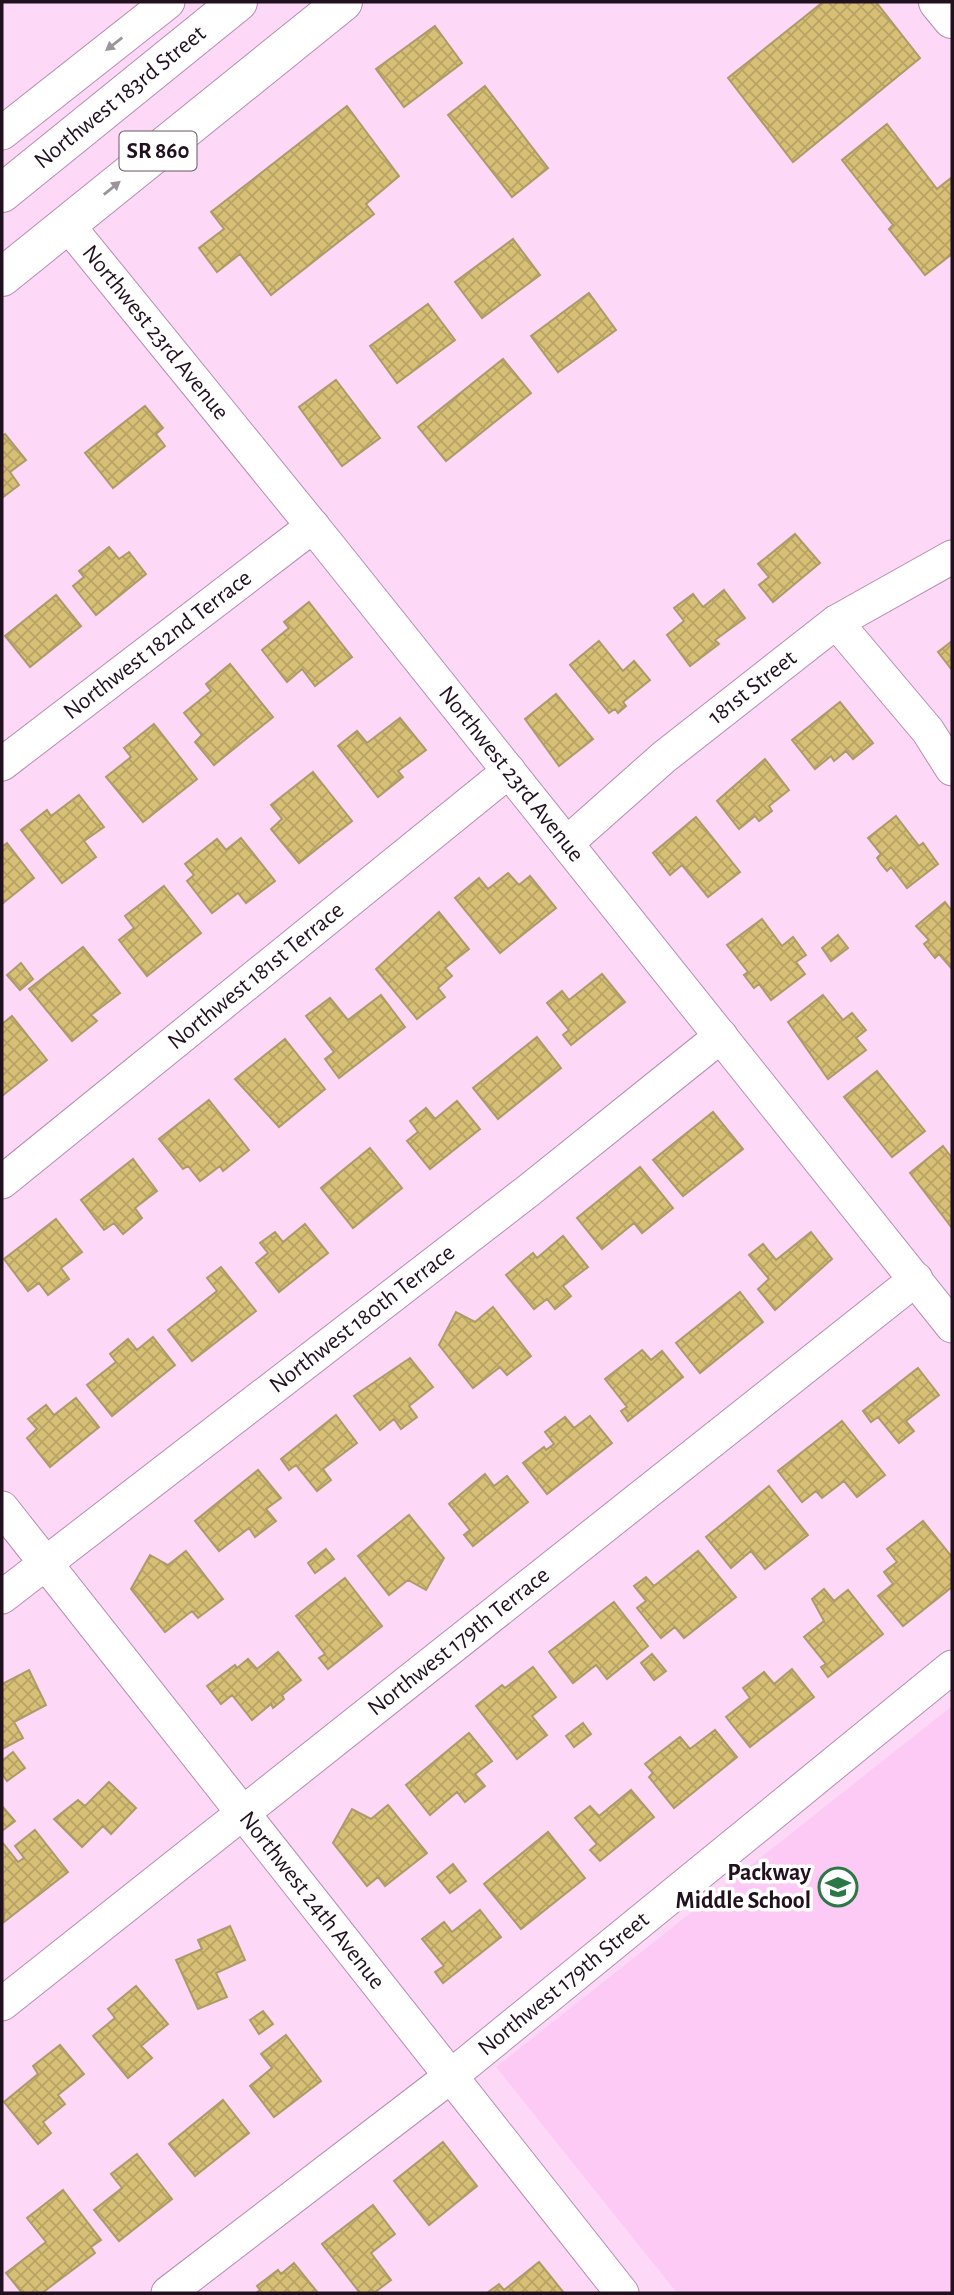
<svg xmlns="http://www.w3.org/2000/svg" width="954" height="2295" font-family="'Alegreya Sans',sans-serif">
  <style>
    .built { fill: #fdcaf5 }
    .building { fill: url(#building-cross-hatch); stroke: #ac9b69; stroke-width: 2 }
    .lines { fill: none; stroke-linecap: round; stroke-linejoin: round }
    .minor-casing { stroke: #b68caf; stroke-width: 35 }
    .secondary-casing { stroke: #b68caf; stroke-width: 40 }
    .primary-casing { stroke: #b68caf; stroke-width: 40 }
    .minor { stroke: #fff; stroke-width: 33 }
    .secondary { stroke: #fff; stroke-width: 38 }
    .primary { stroke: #fff; stroke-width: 38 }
    .oneway { fill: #9b949a }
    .labels { text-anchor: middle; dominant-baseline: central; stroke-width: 7; stroke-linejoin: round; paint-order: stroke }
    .shield { fill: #fff; stroke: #645862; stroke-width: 2 }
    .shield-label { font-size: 23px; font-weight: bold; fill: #21111e }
    .street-label { font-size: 24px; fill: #21111e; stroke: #fff }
    .poi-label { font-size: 24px; font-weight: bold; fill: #21111e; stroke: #fff; text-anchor: end }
  </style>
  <defs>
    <pattern id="building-cross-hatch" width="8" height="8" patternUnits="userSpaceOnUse" patternTransform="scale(1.75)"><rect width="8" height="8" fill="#d7bf75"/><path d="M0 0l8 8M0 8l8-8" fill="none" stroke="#b8a365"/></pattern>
  </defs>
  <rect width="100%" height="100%" fill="#fdd9f7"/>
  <path class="built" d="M952,1706V2293H677L496,2067Z"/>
  <path class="building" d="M823,2H876L920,58L793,162L728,78Z
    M435,26L462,63L404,107L376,69Z
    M485,86L548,168L512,197L448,115Z
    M347,106L399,176L366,204L374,214L271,295L240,254L217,272L199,248L224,229L211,212Z
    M887,124L937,189L952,177V254L925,275L889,229L893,225L842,160Z
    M513,239L540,275L482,318L455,282Z
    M589,293L616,330L558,372L531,336Z
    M428,304L455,340L397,383L370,346Z
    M503,359L531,393L446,461L418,427Z
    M336,380L380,438L342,466L299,407Z
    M145,406L163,428L156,434L165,446L113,488L85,453Z
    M5,434L26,460L10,472L19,485L2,498V436Z
    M795,534L820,563L773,602L759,585L769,577L758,564Z
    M109,547L119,559L129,552L146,574L96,615L73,586L84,577L79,571Z
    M724,590L745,618L715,640L719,644L690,666L667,635L684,621L674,608L693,594L703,607Z
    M56,595L81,626L30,667L5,636Z
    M309,602L352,657L315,686L302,669L287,682L262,650L289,628L284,622Z
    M599,641L623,671L634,661L650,680L623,702L626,706L618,713L615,709L609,713L570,665Z
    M952,641V670L938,652Z
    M230,664L273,717L214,765L195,742L202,735L184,713L211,691L206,684Z
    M556,694L593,739L559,766L525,719Z
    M840,702L873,743L853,759L846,751L834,761L831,756L815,769L792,740Z
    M400,718L426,750L398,771L403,777L378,797L338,746L357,731L367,743Z
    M154,724L197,779L143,822L106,777L131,757L124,748Z
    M765,759L789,790L769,806L772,811L759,821L755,816L739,829L717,801Z
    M313,772L352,821L299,863L271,829L282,819L271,805Z
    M79,795L104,827L84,841L96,857L62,883L21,830L47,810L51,816Z
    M896,816L919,846L923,843L938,864L907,888L891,867L887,871L881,864L877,858L881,854L868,838Z
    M696,817L740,872L708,897L682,865L670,875L653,853Z
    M241,838L275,881L246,903L238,893L212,913L187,881L194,875L185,864L217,839L226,850Z
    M7,843L34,878L2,904V847Z
    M508,873L519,885L530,876L556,908L500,953L455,898L479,878L488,889Z
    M164,886L201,933L147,976L119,940L134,928L125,916Z
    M945,902L952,911V969L939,954L935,958L924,944L929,940L916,926Z
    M439,912L469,949L445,968L452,976L438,988L445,997L417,1019L376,969Z
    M762,919L782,946L793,937L806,955L796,962L805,974L771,1000L759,984L754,988L744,975L748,972L727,945Z
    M838,935L848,948L831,961L822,948Z
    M83,947L120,993L91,1015L97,1021L72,1041L29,989Z
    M21,963L33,979L20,990L7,975Z
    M602,974L625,1002L571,1045L563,1035L569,1030L547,1003L562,991L569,1000Z
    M381,995L405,1027L339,1078L325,1059L334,1052L306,1016L330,998L348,1020Z
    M823,995L843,1020L852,1013L866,1030L856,1038L866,1050L828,1079L788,1022Z
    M12,1016L47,1060L2,1096V1024Z
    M537,1037L561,1068L498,1119L473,1088Z
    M285,1039L325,1089L279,1127L235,1079Z
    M877,1071L925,1131L892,1157L844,1097Z
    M209,1100L249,1150L223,1171L220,1166L200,1181L188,1166L183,1169L159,1139Z
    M457,1101L480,1129L430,1169L407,1141L418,1132L410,1121L426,1108L435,1119Z
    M713,1112L743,1149L683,1196L653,1160Z
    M943,1146L952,1158V1228L910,1173Z
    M370,1148L402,1188L353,1228L321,1188Z
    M133,1159L157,1191L135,1208L142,1218L123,1234L114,1223L104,1230L81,1200Z
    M640,1167L673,1208L642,1233L634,1223L602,1249L577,1218Z
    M56,1219L82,1252L61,1268L69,1279L48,1295L39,1283L28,1291L4,1259Z
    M305,1224L328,1253L279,1292L256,1263L268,1253L260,1243L275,1232L283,1242Z
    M811,1232L832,1259L775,1310L758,1289L769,1279L749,1255L763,1244L776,1260Z
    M563,1236L588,1267L563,1286L571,1296L555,1309L547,1299L534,1309L506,1275L533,1253L537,1258Z
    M221,1267L256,1311L192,1361L168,1330L217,1291L207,1278Z
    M740,1292L763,1322L700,1373L676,1343Z
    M493,1307L531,1356L507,1375L500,1367L473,1388L439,1345L456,1312L475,1322Z
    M153,1337L175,1365L112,1416L87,1385L116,1362L110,1354L128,1339L137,1350Z
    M642,1350L651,1360L662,1351L683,1377L628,1421L621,1411L627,1407L605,1379Z
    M410,1358L433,1387L409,1406L417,1417L401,1429L394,1419L380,1430L354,1396Z
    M918,1368L939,1395L906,1421L914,1431L899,1443L878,1417L871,1422L863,1411Z
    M76,1398L99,1427L50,1467L27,1438L37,1429L28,1419L46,1405L54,1415Z
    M336,1415L357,1443L323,1469L331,1480L317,1491L296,1465L289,1470L281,1459Z
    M590,1416L612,1443L547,1494L523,1463L544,1447L546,1450L554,1444L545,1432L565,1417L574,1428Z
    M842,1421L885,1475L857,1497L844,1481L822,1498L816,1491L802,1502L778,1471Z
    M258,1470L281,1498L266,1509L276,1521L255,1537L249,1528L219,1551L195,1521Z
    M485,1474L494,1486L507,1476L528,1502L473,1546L464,1535L470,1530L449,1504Z
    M769,1486L808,1535L765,1569L751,1551L731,1568L706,1537Z
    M409,1515L444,1558L426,1590L408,1580L389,1595L358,1556Z
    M923,1521L952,1557V1587L903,1626L878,1596L893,1584L884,1572L897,1562L887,1549Z
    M326,1549L334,1559L315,1573L308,1563Z
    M186,1551L223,1599L198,1618L192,1611L165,1632L131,1589L150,1555L168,1565Z
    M698,1551L736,1597L684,1638L675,1627L661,1638L637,1608L646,1601L634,1586L646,1577L654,1586Z
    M345,1578L382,1626L328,1669L319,1658L325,1654L296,1616Z
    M824,1589L834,1601L848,1590L883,1634L828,1677L821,1667L826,1664L804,1637L824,1621L812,1599Z
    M614,1602L648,1646L607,1679L596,1665L573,1683L549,1652Z
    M278,1652L301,1680L282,1695L284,1699L273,1708L271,1704L252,1720L232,1695L221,1704L207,1686L235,1665L237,1668L248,1659L257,1669Z
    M652,1654L666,1671L654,1680L641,1663Z
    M533,1667L556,1697L532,1716L547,1735L517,1759L476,1706L502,1685L505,1688Z
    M792,1669L814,1697L750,1747L726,1717L750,1698L743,1688L764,1672L774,1684Z
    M29,1670L46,1705L14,1722L23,1738L2,1749V1684Z
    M583,1723L591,1734L574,1747L566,1736Z
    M715,1730L737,1757L674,1808L649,1777L653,1773L645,1764L680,1737L690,1749Z
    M469,1733L492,1761L475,1774L485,1786L465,1802L457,1792L430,1815L406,1785Z
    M13,1752L25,1768L7,1781L2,1774V1761Z
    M109,1782L136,1808L111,1834L103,1826L82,1847L54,1819L78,1800L85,1806Z
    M631,1790L654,1817L600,1861L590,1850L597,1844L575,1818L590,1806L599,1816Z
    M388,1805L427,1853L385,1886L378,1877L367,1886L333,1843L352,1809L371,1819Z
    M2,1806L15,1821L2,1831Z
    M35,1830L68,1872L4,1922L2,1842L18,1862L24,1858L15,1846Z
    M548,1832L585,1878L521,1929L484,1884Z
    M453,1864L466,1881L450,1893L437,1877Z
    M480,1910L501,1937L443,1983L435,1972L444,1966L422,1939L444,1922L452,1932Z
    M230,1926L245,1960L216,1973L227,1997L198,2009L176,1960L202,1949L198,1940Z
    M136,1986L168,2024L141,2046L152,2058L128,2078L93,2036L115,2018L108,2009Z
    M263,2011L273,2024L259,2034L250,2020Z
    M286,2035L321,2081L274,2117L250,2086L272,2068L261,2054Z
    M60,2045L84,2074L58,2095L65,2104L43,2122L51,2133L38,2144L4,2102L38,2074L33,2066Z
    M223,2100L249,2133L195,2176L169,2144Z
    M443,2142L477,2186L429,2225L394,2181Z
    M137,2154L172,2199L119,2241L94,2210L122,2188L111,2174Z
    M63,2190L101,2240L91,2247L95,2253L42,2293H22L6,2273L46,2242L27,2218Z
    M373,2205L395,2234L371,2253L391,2280L374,2293H360L322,2244Z
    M539,2262L564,2293H487L499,2284L504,2290Z
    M294,2263L318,2293H256L260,2290L257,2286L278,2270L281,2274Z"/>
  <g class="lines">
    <defs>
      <g id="minor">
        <path d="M2,133L168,2"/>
        <path id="s1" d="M67,224L328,545L952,1326"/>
        <path d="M836,622L928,731L952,769"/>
        <path id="s2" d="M2,764L313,526"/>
        <path id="s3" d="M567,843L664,757L836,622L952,557"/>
        <path id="s4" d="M2,1182L509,771"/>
        <path id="s5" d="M2,1508L622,2293"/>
        <path id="s6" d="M2,1597L528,1191L721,1036"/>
        <path id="s7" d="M2,2004L916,1279"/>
        <path id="s8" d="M168,2293L451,2076L952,1667"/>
      </g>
      <path id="secondary" d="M938,2L952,19"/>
      <g id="primary">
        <path id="s9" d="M2,193L238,2"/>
        <path d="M2,277L343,2"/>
      </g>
    </defs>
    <use href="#minor" class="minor-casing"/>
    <use href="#secondary" class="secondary-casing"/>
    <use href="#primary" class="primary-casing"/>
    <use href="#minor" class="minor"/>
    <use href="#secondary" class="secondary"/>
    <use href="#primary" class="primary"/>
  </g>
  <defs><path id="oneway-solid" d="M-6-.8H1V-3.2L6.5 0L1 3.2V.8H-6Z" transform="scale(1.75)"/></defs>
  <g class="oneway">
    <use href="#oneway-solid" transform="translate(114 44) rotate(142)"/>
    <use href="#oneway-solid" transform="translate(112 188) rotate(-39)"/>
  </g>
  <defs>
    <symbol id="school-ring" viewBox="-11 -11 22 22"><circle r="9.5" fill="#fff" stroke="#2c7746" stroke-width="1.5"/><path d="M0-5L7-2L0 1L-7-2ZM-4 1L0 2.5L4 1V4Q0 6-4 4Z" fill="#2c7746"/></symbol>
  </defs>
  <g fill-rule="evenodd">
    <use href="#school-ring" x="816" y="1865" width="44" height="44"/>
  </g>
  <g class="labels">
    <rect class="shield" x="119.5" y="131.5" width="77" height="39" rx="5"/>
    <g class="shield-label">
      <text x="158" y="151">SR 860</text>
    </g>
    <g class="street-label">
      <text stroke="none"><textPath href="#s9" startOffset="152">Northwest 183rd Street</textPath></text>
      <text stroke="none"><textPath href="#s1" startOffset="140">Northwest 23rd Avenue</textPath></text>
      <text stroke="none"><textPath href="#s2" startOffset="196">Northwest 182nd Terrace</textPath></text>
      <text stroke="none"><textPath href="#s3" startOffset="242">181st Street</textPath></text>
      <text stroke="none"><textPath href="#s1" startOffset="707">Northwest 23rd Avenue</textPath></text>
      <text stroke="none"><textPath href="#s4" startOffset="327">Northwest 181st Terrace</textPath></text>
      <text stroke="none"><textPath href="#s6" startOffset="455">Northwest 180th Terrace</textPath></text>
      <text stroke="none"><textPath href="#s7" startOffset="583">Northwest 179th Terrace</textPath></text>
      <text stroke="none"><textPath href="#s5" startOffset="500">Northwest 24th Avenue</textPath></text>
      <text stroke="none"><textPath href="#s8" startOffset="502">Northwest 179th Street</textPath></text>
    </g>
    <g class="poi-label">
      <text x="811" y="1873">Packway<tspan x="811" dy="28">Middle School</tspan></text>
    </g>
  </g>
  <rect width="954" height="2295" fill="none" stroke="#21111e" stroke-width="7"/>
</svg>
